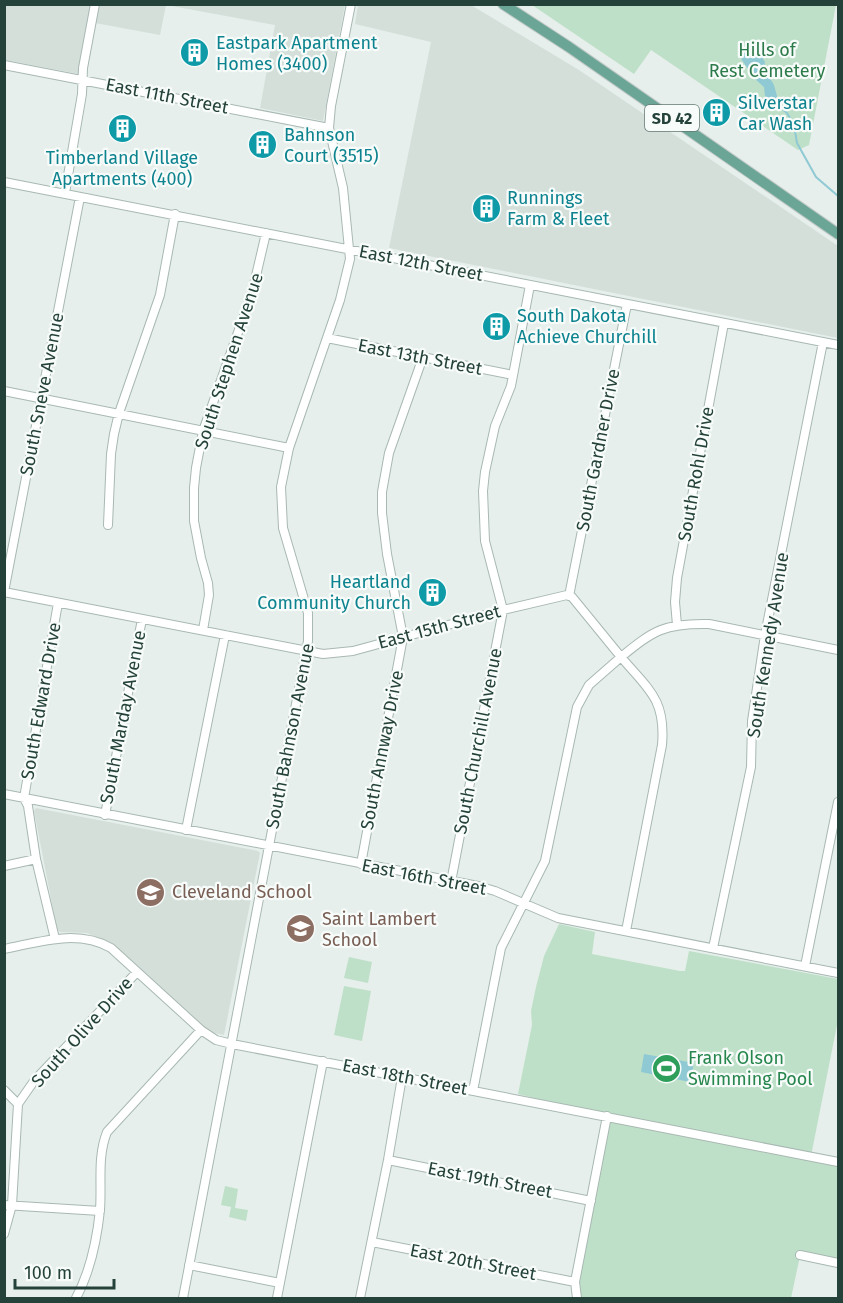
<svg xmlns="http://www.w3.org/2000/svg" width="843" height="1303" font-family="'Fira Sans',sans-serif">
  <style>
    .built { fill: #d4dfda }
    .green { fill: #bfe0c8 }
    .water { fill: #8ec9d4 }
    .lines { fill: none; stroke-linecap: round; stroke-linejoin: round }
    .stream { stroke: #8ec9d4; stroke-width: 2 }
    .minor-casing { stroke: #a8b8b2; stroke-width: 10 }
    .major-casing { stroke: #c2cac8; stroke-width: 12 }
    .minor { stroke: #fff; stroke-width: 8 }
    .major { stroke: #6aa596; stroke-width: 10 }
    .labels { text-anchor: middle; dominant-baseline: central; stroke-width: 4.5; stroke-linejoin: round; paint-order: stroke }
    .shield { fill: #f7fbf9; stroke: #637a73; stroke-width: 1.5 }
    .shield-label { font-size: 16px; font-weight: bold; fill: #24423a }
    .culture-label { font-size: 18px; fill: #0d838f; stroke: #f7fbf9; text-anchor: start }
    .park-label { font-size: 18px; fill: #2d7a4b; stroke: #f7fbf9 }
    .street-label { font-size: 18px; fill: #24423a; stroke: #f7fbf9 }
    .education-label { font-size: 18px; fill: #785e54; stroke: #f7fbf9; text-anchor: start }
    .leisure-label { font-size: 18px; fill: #27864d; stroke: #f7fbf9; text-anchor: start }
  </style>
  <rect width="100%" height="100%" fill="#e6efeb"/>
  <path class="built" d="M4,5H92L79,74L5,60Z
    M98,5H345L323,121L260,108L275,25L166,5L160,35L95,23Z
    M358,5H471L579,70L838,246V338L389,248L431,42L355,24Z
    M36,808L258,851L260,853L224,1035L215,1033L198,1023L133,962L108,942L87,933L60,932L57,930L34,811Z"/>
  <path class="green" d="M532,5H836L809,145L798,150L651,50L634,74Z
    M559,924L595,932L592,954L680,971H685L689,951L838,979V1020L811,1156L838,1162V1263L800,1256L791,1298H577L575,1282L607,1116L518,1094L532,1025L531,1011L536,987L544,956Z
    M349,957L372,962L368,983L344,978Z
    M344,986L371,991L362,1041L334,1035Z
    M225,1186L238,1189L235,1208L248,1210L246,1221L229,1217L231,1207L221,1205Z"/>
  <path class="water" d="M753,48L758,51L765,62L764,68L774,85L780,107L775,108L769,106L765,96L764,87L754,78L740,57L742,50Z
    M644,1054L694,1063L690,1082L641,1072Z"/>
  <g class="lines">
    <path class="stream" d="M780,107L787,113L794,125L797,143L816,177L838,196"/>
    <defs>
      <path id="minor" d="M4,65L329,128
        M4,182L838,345
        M65,193L82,94L83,68L95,4
        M80,197L4,592L323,654L353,651L503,610L567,595L572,597L621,657C654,630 665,623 709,624L838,650
        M327,338L513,375
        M4,391L289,448
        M108,525L111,454L114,434L119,413L160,295L175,214
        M569,596L627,304
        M677,625L675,602L677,578L724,323
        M203,630L209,595L208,583L201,558L194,521V488L196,468L203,431L252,293L266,233
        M4,794L478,886L495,891L558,918L838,973
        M105,815L142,619
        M186,830L225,635
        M361,864L403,637L387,554L382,513V492L389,453L423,357
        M4,866L36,859
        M451,882L503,610L485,541L483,491L485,472L495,426L511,386L530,285
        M55,939L36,859L28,806L24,798L58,603
        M713,948L751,767L752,721L765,635L823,342
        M4,949C40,942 77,929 111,948L201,1030L216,1040L232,1044L838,1162
        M805,966L838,802
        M4,1090L18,1104
        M473,1091L501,948L545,861L577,707L589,685L621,657C648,689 666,699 662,745L626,931
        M388,1160L591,1201
        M4,1205L100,1211
        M4,1234L12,1205L18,1104L34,1081L137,972
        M372,1242L575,1282
        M800,1255L838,1263
        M189,1265L280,1283
        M76,1298C90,1272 97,1239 100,1210C102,1183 97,1157 107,1132L201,1030
        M183,1298L308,641V613L283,528L281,487L289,448L340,300L350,259L343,188L329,128L331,106L351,4
        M277,1298L323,1061
        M360,1298L388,1160L402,1077
        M577,1298L575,1282L607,1116"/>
      <path id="major" d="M503,4L569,47L838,234"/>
    </defs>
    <use href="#minor" class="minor-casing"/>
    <use href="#major" class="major-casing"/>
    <use href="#minor" class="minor"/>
    <use href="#major" class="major"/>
  </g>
  <defs>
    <symbol id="building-disc" viewBox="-11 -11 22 22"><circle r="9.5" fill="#0f9aa8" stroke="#f7fbf9"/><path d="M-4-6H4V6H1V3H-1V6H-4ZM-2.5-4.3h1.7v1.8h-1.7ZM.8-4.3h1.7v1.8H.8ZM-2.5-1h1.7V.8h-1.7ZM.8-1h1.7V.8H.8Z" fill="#fff"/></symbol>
    <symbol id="school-disc" viewBox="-11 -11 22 22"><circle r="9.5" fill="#8d6e63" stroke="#f7fbf9"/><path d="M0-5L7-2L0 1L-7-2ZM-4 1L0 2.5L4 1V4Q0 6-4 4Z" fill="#fff"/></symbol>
    <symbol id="stadium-disc" viewBox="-11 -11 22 22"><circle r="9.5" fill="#2e9e5b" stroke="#f7fbf9"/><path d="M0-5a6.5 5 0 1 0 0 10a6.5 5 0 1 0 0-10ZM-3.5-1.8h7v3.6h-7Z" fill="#fff"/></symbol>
  </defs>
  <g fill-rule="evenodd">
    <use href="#building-disc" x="178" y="36" width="33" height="33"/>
    <use href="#building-disc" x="700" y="96" width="33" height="33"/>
    <use href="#building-disc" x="106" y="112" width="33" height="33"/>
    <use href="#building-disc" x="246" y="128" width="33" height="33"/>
    <use href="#building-disc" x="470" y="192" width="33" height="33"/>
    <use href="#building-disc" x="480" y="310" width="33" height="33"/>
    <use href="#building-disc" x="416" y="576" width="33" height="33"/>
    <use href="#school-disc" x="134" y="876" width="33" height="33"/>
    <use href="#school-disc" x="284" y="912" width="33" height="33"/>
    <use href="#stadium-disc" x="650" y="1052" width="33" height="33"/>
  </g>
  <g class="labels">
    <rect class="shield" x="645" y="105" width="54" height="26" rx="4.5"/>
    <g class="shield-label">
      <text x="672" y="118">SD 42</text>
    </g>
    <g class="culture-label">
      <text x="216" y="43">Eastpark Apartment<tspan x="216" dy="21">Homes (3400)</tspan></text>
      <text x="738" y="103">Silverstar<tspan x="738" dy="21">Car Wash</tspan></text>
      <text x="284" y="135">Bahnson<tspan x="284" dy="21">Court (3515)</tspan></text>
      <text x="122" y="158" text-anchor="middle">Timberland Village<tspan x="122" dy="21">Apartments (400)</tspan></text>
      <text x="507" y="198">Runnings<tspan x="507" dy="21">Farm &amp; Fleet</tspan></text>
      <text x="517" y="316">South Dakota<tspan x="517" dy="21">Achieve Churchill</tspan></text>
      <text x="411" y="582" text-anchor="end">Heartland<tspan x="411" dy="21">Community Church</tspan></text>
    </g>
    <g class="park-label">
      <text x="767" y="50">Hills of<tspan x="767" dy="21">Rest Cemetery</tspan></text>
    </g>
    <g class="street-label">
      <text transform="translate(167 96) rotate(11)">East 11th Street</text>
      <text transform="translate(421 263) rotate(11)">East 12th Street</text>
      <text transform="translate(420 357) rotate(11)">East 13th Street</text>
      <text transform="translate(229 361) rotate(-72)">South Stephen Avenue</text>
      <text transform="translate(42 394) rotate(-79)">South Sneve Avenue</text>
      <text transform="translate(598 450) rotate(-79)">South Gardner Drive</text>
      <text transform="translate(696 474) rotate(-80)">South Rohl Drive</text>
      <text transform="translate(439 627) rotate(-15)">East 15th Street</text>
      <text transform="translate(768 645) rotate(-81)">South Kennedy Avenue</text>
      <text transform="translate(41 701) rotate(-80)">South Edward Drive</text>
      <text transform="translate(123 717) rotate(-79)">South Marday Avenue</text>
      <text transform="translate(290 736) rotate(-79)">South Bahnson Avenue</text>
      <text transform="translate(478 741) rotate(-79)">South Churchill Avenue</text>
      <text transform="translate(382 750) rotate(-79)">South Annway Drive</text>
      <text transform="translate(424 877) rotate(11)">East 16th Street</text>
      <text transform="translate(82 1032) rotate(-48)">South Olive Drive</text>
      <text transform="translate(405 1077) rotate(11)">East 18th Street</text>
      <text transform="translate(490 1180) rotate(11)">East 19th Street</text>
      <text transform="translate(473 1262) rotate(11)">East 20th Street</text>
    </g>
    <g class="education-label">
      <text x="172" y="892">Cleveland School</text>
      <text x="322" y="919">Saint Lambert<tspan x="322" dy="21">School</tspan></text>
    </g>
    <g class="leisure-label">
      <text x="688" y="1058">Frank Olson<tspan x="688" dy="21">Swimming Pool</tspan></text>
    </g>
  </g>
  <rect width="843" height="1303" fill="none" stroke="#24423a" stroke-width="12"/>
  <path d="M15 1279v9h99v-9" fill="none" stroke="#24423a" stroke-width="3"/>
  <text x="24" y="1279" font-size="18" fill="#24423a" stroke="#f7fbf9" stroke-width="4.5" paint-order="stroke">100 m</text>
</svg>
